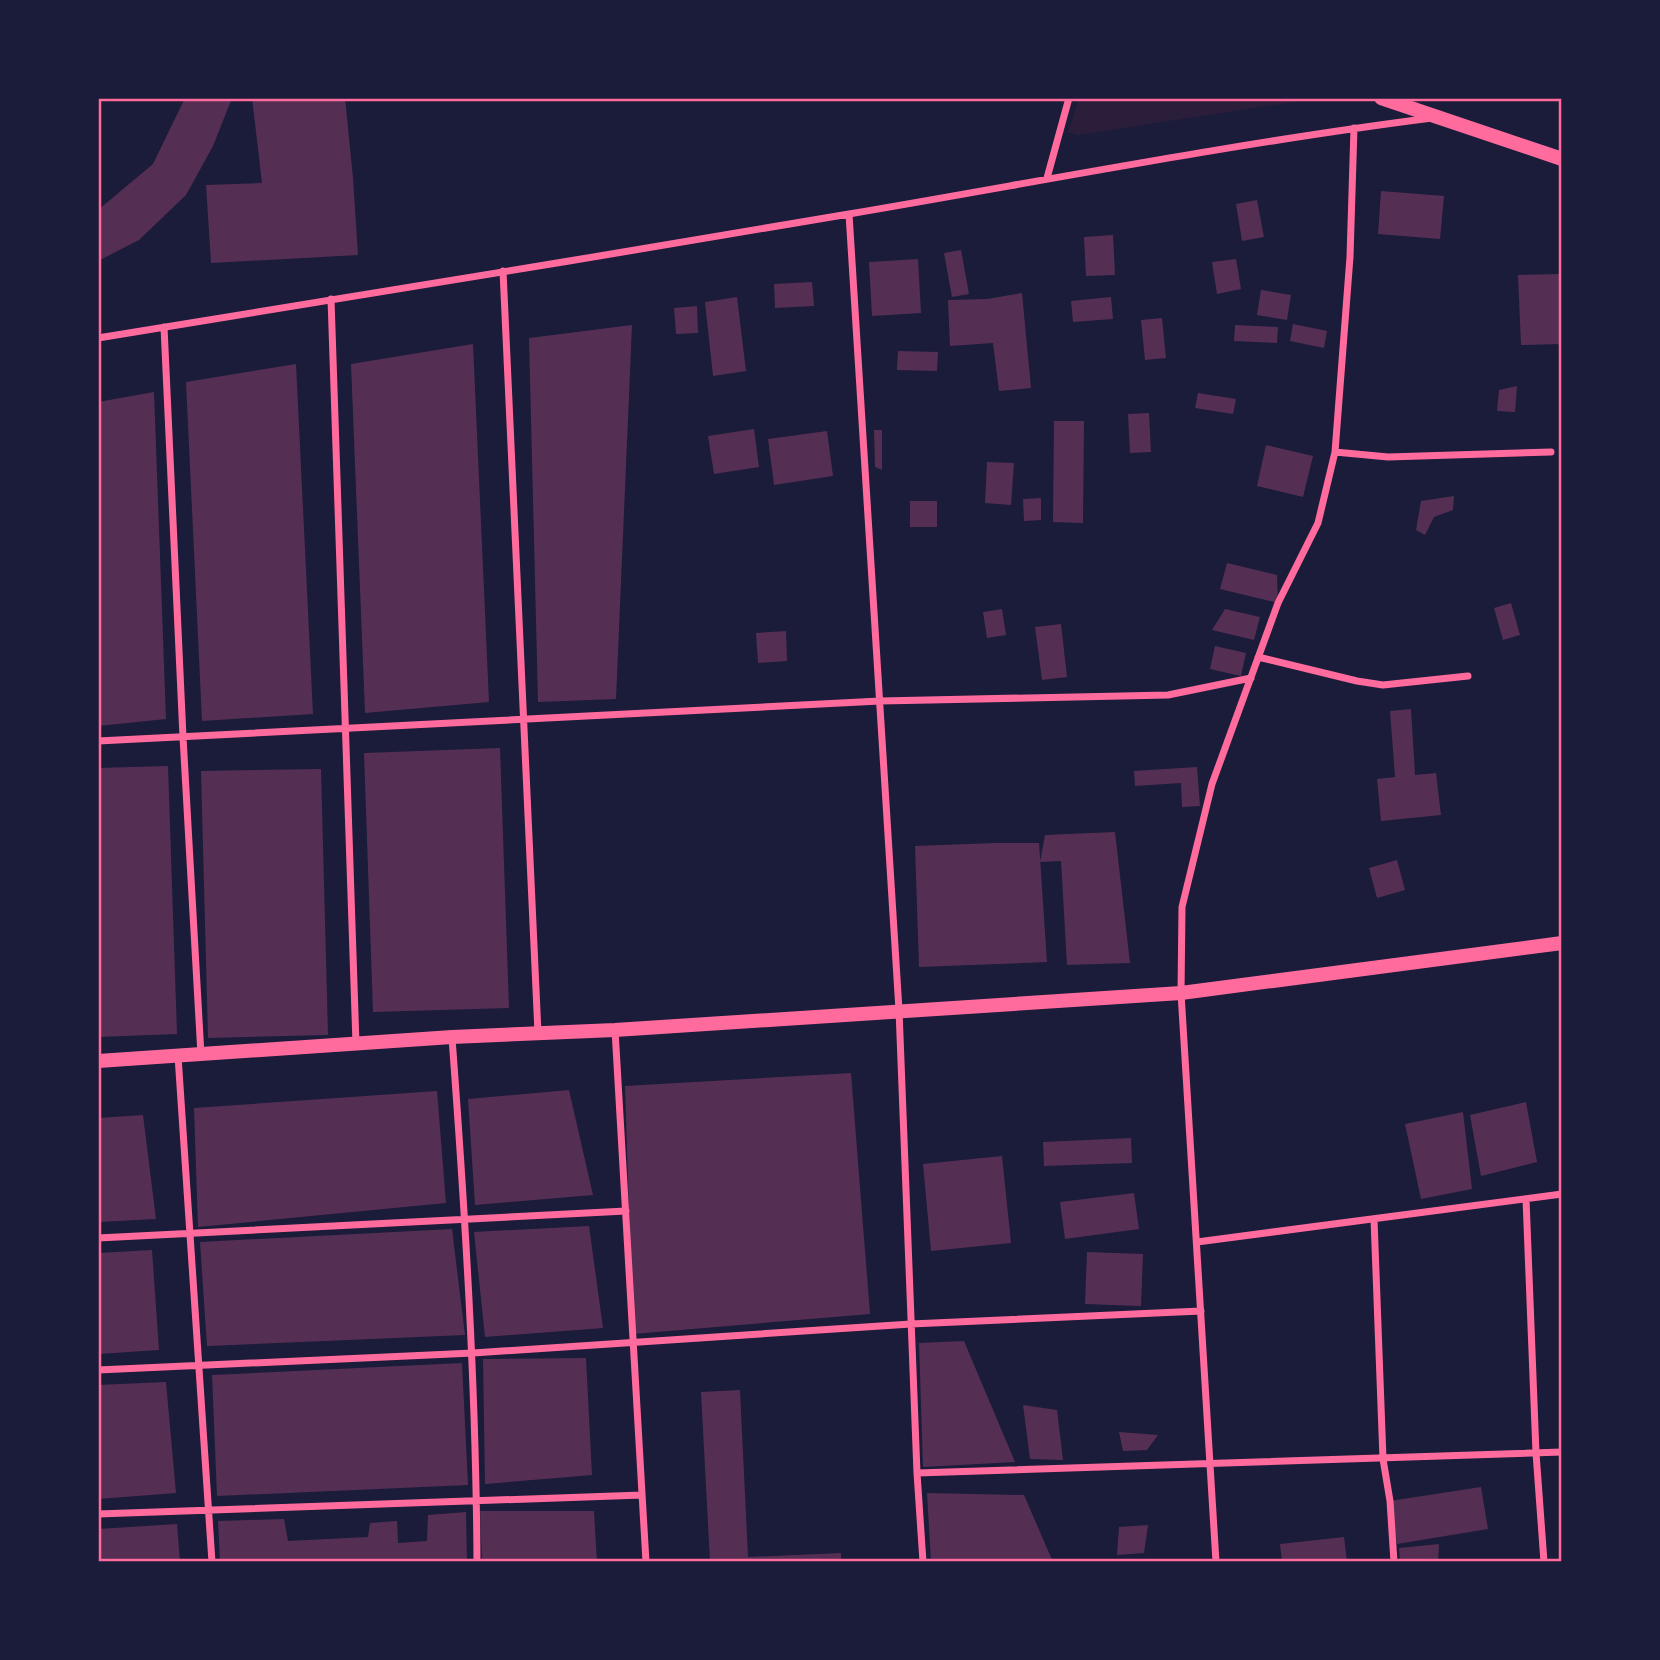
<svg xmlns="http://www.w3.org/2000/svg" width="1660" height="1660" font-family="'Exo 2',sans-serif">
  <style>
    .green { fill: #2a1e3b }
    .building { fill: #542f53 }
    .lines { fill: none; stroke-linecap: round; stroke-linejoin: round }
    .minor { stroke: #ff6b9d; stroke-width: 7 }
    .secondary { stroke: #ff6b9d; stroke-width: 14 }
    .neatline { fill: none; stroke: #ff6b9d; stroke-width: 2.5 }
  </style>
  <rect width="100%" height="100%" fill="#1b1b3a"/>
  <path class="green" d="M1079,98H1320L1078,135L1068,132Z"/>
  <path class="building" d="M185,98H232L213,146L186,195L139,240L98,261V210L153,164Z
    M252,98H345L353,178L358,255L211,263L206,185L262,183Z
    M1381,191L1444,196L1440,239L1378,234Z
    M1257,200L1264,237L1242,241L1236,204Z
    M1113,235L1115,275L1086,276L1084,237Z
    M961,250L969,294L952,297L944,253Z
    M918,259L921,313L872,316L869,262Z
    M1236,259L1241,289L1217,294L1212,262Z
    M1562,274V344L1521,345L1518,275Z
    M812,282L814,306L775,308L774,284Z
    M1261,290L1291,295L1287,320L1257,315Z
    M1022,293L1031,388L999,391L993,343L950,346L948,300L987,299Z
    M737,297L746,371L713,376L705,302Z
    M1111,297L1113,319L1073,322L1071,301Z
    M697,306L698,333L676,334L674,308Z
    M1162,318L1166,358L1145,360L1141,320Z
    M1293,324L1327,331L1324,348L1290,341Z
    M632,325L616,699L538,702L529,338Z
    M1235,325L1278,327L1277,343L1234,341Z
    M473,344L489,702L365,713L351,364Z
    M898,351L938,352L937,371L897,370Z
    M296,364L313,714L202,721L186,382Z
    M1517,386L1515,412L1497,411L1499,390Z
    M154,392L166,719L98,726V402Z
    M1198,393L1236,399L1233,414L1195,408Z
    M1149,413L1151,452L1130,453L1128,414Z
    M1054,421H1084L1083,523L1053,522Z
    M754,429L759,467L714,474L708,436Z
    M874,430H882V470L875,467Z
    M827,431L833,476L774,485L768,439Z
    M1266,445L1313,456L1303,497L1257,486Z
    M987,462L1014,463L1011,505L985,503Z
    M1454,496L1453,510L1434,517L1425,535L1416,530L1421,501Z
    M1041,498V520L1024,521L1023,499Z
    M910,501H937V527H910Z
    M1227,563L1277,575L1278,603L1220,589Z
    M1511,603L1520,635L1503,640L1494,608Z
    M1002,609L1006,635L987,638L983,612Z
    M1225,609L1260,617L1254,640L1212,630Z
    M1061,624L1067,677L1042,680L1035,627Z
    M786,631L787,661L758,663L756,633Z
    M1215,646L1246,653L1241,676L1210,669Z
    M1411,709L1415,775L1436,773L1441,815L1381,821L1377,779L1395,777L1390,711Z
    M500,748L509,1008L373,1012L364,753Z
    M168,766L177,1034L98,1037V768Z
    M1197,767L1200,806L1182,807L1181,783L1135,786L1134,771Z
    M321,769L328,1035L208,1038L201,771Z
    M1115,832L1130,963L1067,965L1061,861L1040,862L1045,835Z
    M995,843H1039L1047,962L919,967L915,846Z
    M1397,860L1405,890L1377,898L1369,868Z
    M851,1073L870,1314L633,1334L625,1086Z
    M569,1090L593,1195L475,1205L468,1099Z
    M437,1091L446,1203L198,1227L194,1108Z
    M1526,1102L1537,1162L1481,1176L1470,1115Z
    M1463,1112L1472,1189L1421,1199L1405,1124Z
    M143,1115L156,1219L98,1222V1118Z
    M1131,1138L1132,1163L1044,1166L1043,1142Z
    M1002,1156L1011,1243L931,1251L923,1164Z
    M1134,1193L1139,1229L1065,1239L1060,1202Z
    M589,1226L603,1328L485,1337L474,1232Z
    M452,1229L465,1335L207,1346L200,1242Z
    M152,1250L159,1350L98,1354V1253Z
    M1087,1252L1143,1254L1141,1306L1085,1304Z
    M964,1341L1015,1462L923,1467L919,1343Z
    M586,1358L592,1475L485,1484L483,1359Z
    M462,1363L468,1485L217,1496L212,1375Z
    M166,1382L176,1493L98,1499V1385Z
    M740,1390L748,1557L841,1553V1562H710L701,1392Z
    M1023,1405L1057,1410L1063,1460L1030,1459Z
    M1119,1432L1158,1435L1147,1450L1123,1451Z
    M1481,1487L1488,1529L1397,1544L1390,1501Z
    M927,1493L1024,1495L1053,1562H931Z
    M480,1511H594L597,1562H482Z
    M466,1512L467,1562H220L218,1521L284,1519L288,1541L368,1537L370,1523L397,1521L398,1543L427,1541L428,1515Z
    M177,1524L180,1562H98V1529Z
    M1148,1525L1144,1553L1117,1555L1119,1527Z
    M1344,1537L1347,1562H1282L1280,1544Z
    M1439,1544L1438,1562H1400L1399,1548Z"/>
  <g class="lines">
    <path class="minor" d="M1047,178L1069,98
      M849,214L899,1010L917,1473L923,1562
      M503,271L538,1033
      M331,299L356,1044
      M164,327L183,737L201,1055
      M98,338C348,297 599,257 849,214C1043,181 1236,143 1432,118
      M1335,452L1388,457L1551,452
      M1258,657L1357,681L1383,685L1468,676
      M98,741L880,701L1168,695L1251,678
      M615,1030L646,1562
      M452,1038C465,1212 476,1387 477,1562
      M178,1056L212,1562
      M1526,1199L1536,1453L1544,1562
      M1374,1219L1383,1459L1390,1501L1394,1562
      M98,1238L626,1211
      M1197,1242L1562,1194
      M98,1370L473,1353L911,1324L1201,1311
      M917,1473L1562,1452
      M98,1514L642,1495
      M1216,1562L1181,993L1182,907L1212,784L1278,603L1318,523L1335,452L1350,257L1354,128"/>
    <path class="secondary" d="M1381,98L1562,159
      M98,1061L452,1037L615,1030L1181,993L1562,943"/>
  </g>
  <rect width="1660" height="1660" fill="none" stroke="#1b1b3a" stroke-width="200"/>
  <rect x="100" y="100" width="1460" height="1460" class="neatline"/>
</svg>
